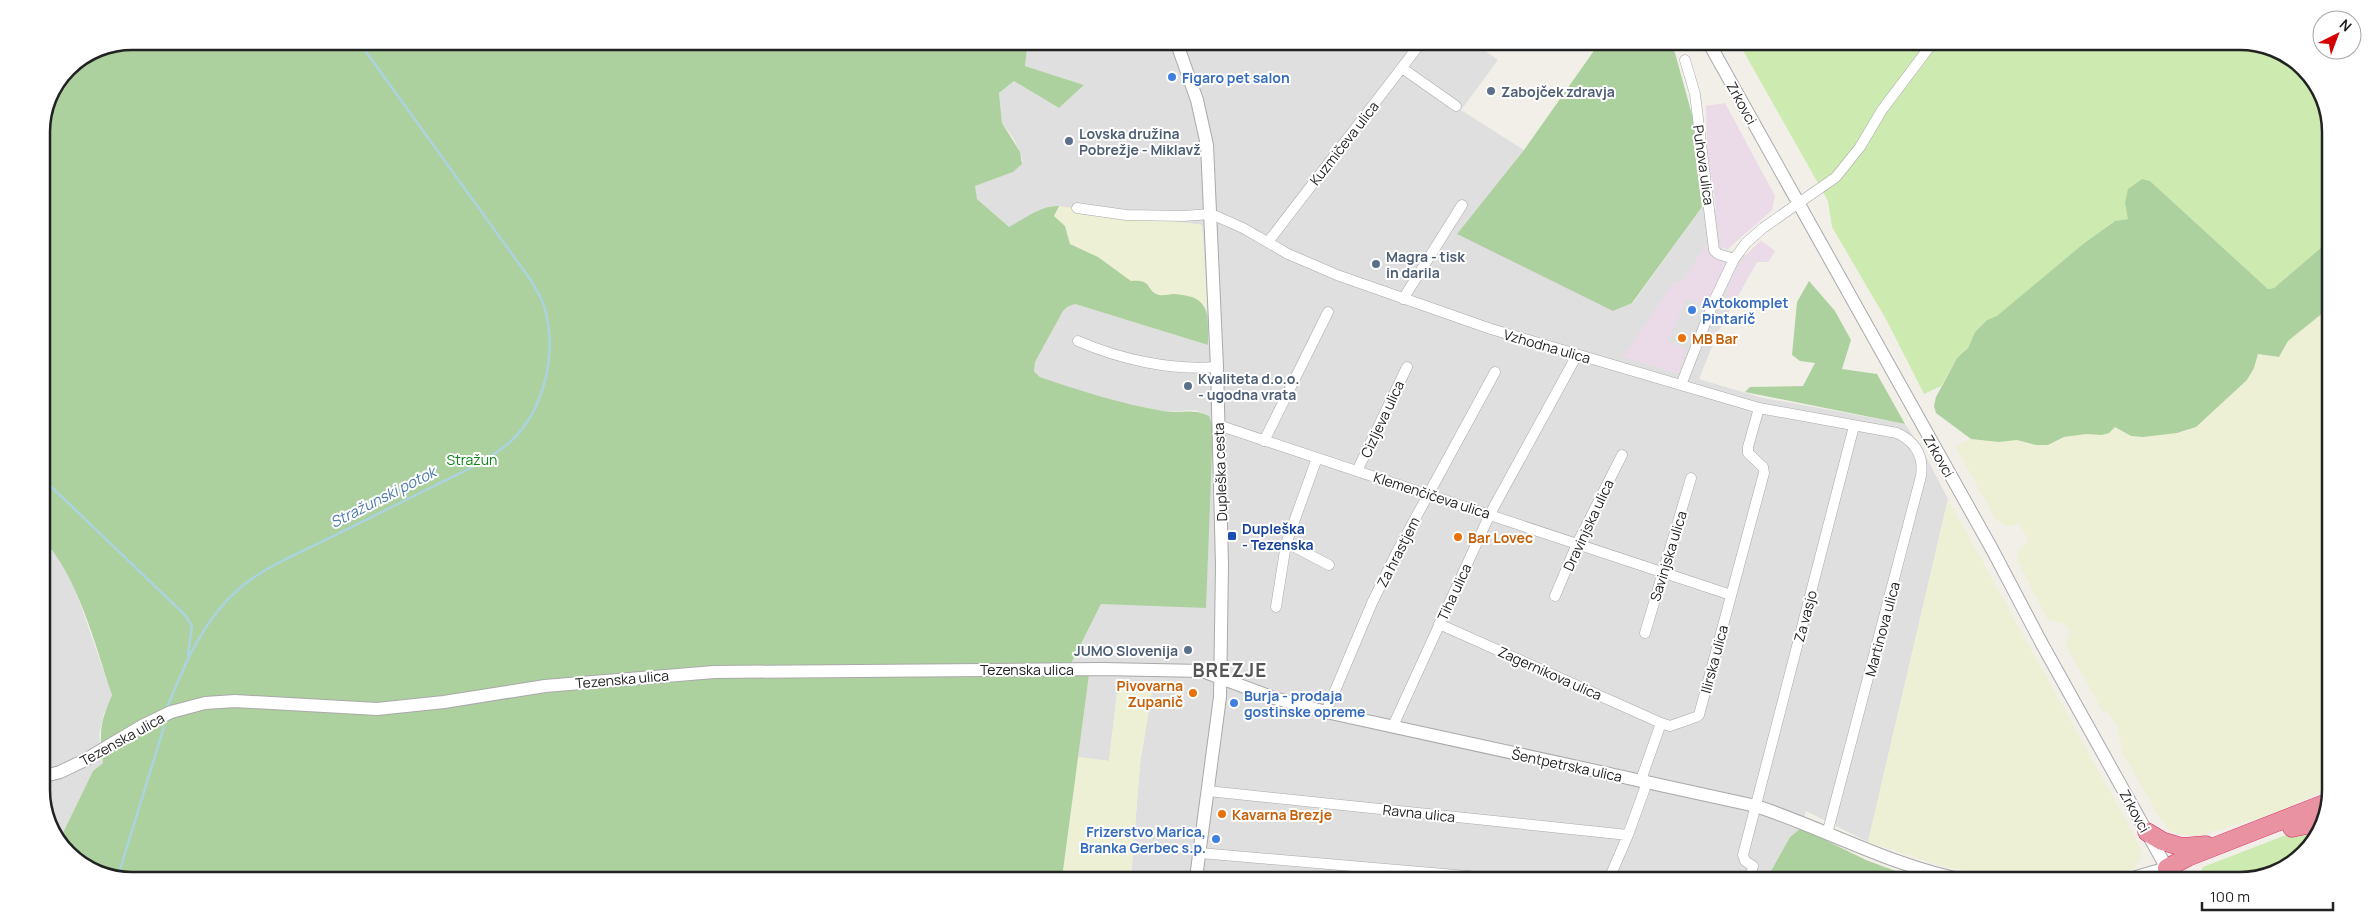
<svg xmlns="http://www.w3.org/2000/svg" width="2372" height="922" font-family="Manrope,sans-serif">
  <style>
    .residential { fill: #e0dfdf }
    .industrial { fill: #ebdbe8 }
    .farmland { fill: #eef0d5 }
    .grass { fill: #cdebb0 }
    .forest { fill: #add19e }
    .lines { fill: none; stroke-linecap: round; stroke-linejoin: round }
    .stream { stroke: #aad3df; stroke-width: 2.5 }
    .minor-casing { stroke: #a9a9a9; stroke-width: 11 }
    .tertiary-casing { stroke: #a9a9a9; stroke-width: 14 }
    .motorway-casing { stroke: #dc2a67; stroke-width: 19 }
    .minor { stroke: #fff; stroke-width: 10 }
    .tertiary { stroke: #fff; stroke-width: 12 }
    .motorway { stroke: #e892a2; stroke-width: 18 }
    .shop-dot { fill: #3f7fe0; stroke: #fff; stroke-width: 2 }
    .service-dot { fill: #5c6f8a; stroke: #fff; stroke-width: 2 }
    .food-dot { fill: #e8710a; stroke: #fff; stroke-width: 2 }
    .transit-dot { fill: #1a4fb4; stroke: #fff; stroke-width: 2 }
    .labels { text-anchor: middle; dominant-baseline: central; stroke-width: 4; stroke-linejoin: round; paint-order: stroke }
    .shop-label { font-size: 14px; font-weight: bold; fill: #366cbe; stroke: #fff; text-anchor: start }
    .service-label { font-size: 14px; font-weight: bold; fill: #4e5e75; stroke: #fff; text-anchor: start }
    .street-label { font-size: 14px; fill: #222; stroke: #fff }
    .food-label { font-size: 14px; font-weight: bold; fill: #c56008; stroke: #fff; text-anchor: start }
    .park-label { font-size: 14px; fill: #0c8416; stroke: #fff }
    .transit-label { font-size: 14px; font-weight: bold; fill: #164399; stroke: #fff; text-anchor: start }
    .water-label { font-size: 15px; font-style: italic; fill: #4a7aab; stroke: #fff }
    .district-label { font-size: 19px; font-weight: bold; letter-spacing: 1px; fill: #555; stroke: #fff }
    .rim { fill: none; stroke: #222; stroke-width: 2.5 }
  </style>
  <rect width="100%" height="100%" fill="#f2efe9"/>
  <path class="residential" d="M1028,43L1476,44L1498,60L1461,110L1524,150L1458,234L1633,303L1702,207L1716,210L1723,249L1746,255L1761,241L1775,251L1768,262H1757L1718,332L1699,379L1759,397L1905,424L1922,449L1948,499L1868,842L1806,811L1801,828L1790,837L1766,880L1131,878L1140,764L1152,690L1118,685L1109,761L1078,757L1089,676L1067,673L1101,604L1209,416L1195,410L1167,412L1108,400L1040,377L1034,370L1035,362L1063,311L1066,307L1075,304L1208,345L1202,225L1052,206L1009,227L977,199L974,186L1013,172L1023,161L1014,139L1002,123L999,93L1014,81L1059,108L1084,85L1025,66Z
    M41,537L54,550L74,586L112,695L104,713L99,735L103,763L93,771L59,841L41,796Z"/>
  <path class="industrial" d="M1725,103L1775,196L1772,210L1727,250L1721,246L1716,210L1707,147L1706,106Z
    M1761,241L1775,251L1768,262L1757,261L1735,301L1725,297L1731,279L1746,255Z
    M1707,243L1709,254L1713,258L1726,260L1708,307L1686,299L1668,342L1686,349L1678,374L1623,357L1674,282H1682Z"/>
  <path class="farmland" d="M1059,206L1202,225L1208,314L1204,304L1173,294L1161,296L1153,292L1150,286L1131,281L1085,250L1070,244L1065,226L1054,216Z
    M2329,308L2326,790L2274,814L2199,836L2181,835L2169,831L2161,820L2122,752L2118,728L2108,712H2103L2065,644L2070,633L2066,625L2047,619L2018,562L2017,552L2028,541L2019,523L2011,526L2004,525L1996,520L1955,446L1971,439L1999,442L2017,440L2036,445L2055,443L2064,437L2086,434L2109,433L2115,427L2131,436L2185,432L2196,427L2247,380L2254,368L2258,354L2279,357L2288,341Z
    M1948,499L2137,840L2142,855L2135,868L2123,872L2082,880H2009L1938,865L1868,842Z
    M1118,685L1152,690L1140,764L1131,878H1062L1078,757L1109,761Z"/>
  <path class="grass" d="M1740,45L2269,46L2312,77L2331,126L2330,240L2274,288L2268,289L2150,181L2125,203L2129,219L2115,221L2083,244L1997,317L1987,320L1975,332L1968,348L1957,358L1941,386L1924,394L1887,321L1832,227L1828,201Z
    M2322,825L2295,862L2240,881H2196L2203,867L2299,830Z"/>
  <path class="forest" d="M132,41L1007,43L1027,49L1025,66L1084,85L1059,108L1014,81L999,93L1002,123L1020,152L1022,164L1013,172L975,186L977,199L1009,227C1024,219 1041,205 1059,206L1054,216L1065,226L1070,244L1098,257L1131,281C1154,279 1145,291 1159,295C1164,296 1169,294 1174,294C1212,296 1208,315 1208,345L1075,304L1067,307L1063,311L1035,362L1034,371L1040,377C1081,391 1121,404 1163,411C1180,414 1193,408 1209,416L1213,427L1206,608L1101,604L1067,672L1089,675L1062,878L103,876L60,845L59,841L93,771L103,763C99,733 100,722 112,695C95,645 78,575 41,537V127L68,68L98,48Z
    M1598,45H1670L1675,53L1694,122V146L1702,207L1632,303L1613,311L1457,234L1524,150Z
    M2142,179L2150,181L2268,289L2274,288L2330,240L2329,308L2288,341L2279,357L2258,354L2254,368L2247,380L2196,427L2177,433L2143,437L2131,436L2115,427L2109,433L2102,435L2086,434L2064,437L2048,445H2036L2017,440L1999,442L1971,439L1936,413L1934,406L1936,397L1957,358L1968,348L1975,332L1987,320L1997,316L2083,244L2115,221L2128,219L2125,203L2128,189Z
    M1809,281L1835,311L1851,340L1842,369L1877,374L1905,424L1745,392L1750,387L1803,386L1815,363L1800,361L1792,355L1797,302Z
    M1801,828L1866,860L1920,880H1766L1790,837Z"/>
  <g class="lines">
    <path class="stream" d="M41,477L185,615L192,626L188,655
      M168,705C186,661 204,618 241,587C264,568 293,556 319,543C359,523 399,504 438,484C463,472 489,460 510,442C545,410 558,351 544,306C541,297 535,287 530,279L359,42
      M118,876L164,727"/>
    <defs>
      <path id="minor" d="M1685,60L1695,94L1714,250L1718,254L1734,259
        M1402,68L1456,106
        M1077,208L1126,215L1183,216L1211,214L1243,228L1288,254L1337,275L1491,329L1759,408L1897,433C1916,442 1924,456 1921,476L1827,834
        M1268,242L1420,44
        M1403,299L1462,205
        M1078,341C1119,359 1172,371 1217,367
        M1681,385L1714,301L1734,259L1746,243L1763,228L1836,177L1860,147L1882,110L1931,45
        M1218,425L1731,595
        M1264,441L1328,312
        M1357,471L1407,367
        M1287,543L1329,565
        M1555,596L1577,544L1622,455
        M1276,607L1286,544L1317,458
        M1439,624L1661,723L1670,726L1696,717L1699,715L1764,473L1763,467L1748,453V447L1759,408
        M1645,633L1691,478
        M1326,712L1372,603L1397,552L1495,372
        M1393,726L1490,514L1577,355
        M1208,791L1628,835
        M1200,853L1502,879
        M1609,879L1628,835L1645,788L1643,774L1661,723
        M1749,880L1753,866L1745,861L1743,855L1854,426"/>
      <path id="tertiary" d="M1177,44L1197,100L1207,145L1217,367L1222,565L1220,697L1196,878
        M1710,45L1993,551L2042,644L2174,881
        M41,777L60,772L85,760L142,726L171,712L205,703L235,701L377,709L444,702L545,686L714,672L1103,669L1202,671L1274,698L1326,712L1756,806C1826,829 1891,866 1964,880
        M2126,880L2167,868"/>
      <path id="motorway" d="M2292,828L2325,821
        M2147,832L2162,841L2182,847L2206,845
        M2167,868L2188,857L2326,803"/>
    </defs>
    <use href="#minor" class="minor-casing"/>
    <use href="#tertiary" class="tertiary-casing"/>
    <use href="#motorway" class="motorway-casing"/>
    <use href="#minor" class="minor"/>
    <use href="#tertiary" class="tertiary"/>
    <use href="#motorway" class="motorway"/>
  </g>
  <g class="shop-dot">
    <circle cx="1172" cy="77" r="5"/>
    <circle cx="1692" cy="310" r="5"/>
    <circle cx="1234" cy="703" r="5"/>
    <circle cx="1216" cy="839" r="5"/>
  </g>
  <g class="service-dot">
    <circle cx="1491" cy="91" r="5"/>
    <circle cx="1069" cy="141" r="5"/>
    <circle cx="1376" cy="264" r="5"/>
    <circle cx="1188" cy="386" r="5"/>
    <circle cx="1188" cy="650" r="5"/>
  </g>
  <g class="food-dot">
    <circle cx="1682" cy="338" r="5"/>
    <circle cx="1458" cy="537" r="5"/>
    <circle cx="1193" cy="693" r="5"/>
    <circle cx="1222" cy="814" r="5"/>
  </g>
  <rect class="transit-dot" x="1227" y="531" width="10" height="10" rx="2.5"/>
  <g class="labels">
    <g class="shop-label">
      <text x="1182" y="77">Figaro pet salon</text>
      <text x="1702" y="302">Avtokomplet<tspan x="1702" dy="16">Pintarič</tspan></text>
      <text x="1244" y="695">Burja - prodaja<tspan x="1244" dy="16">gostinske opreme</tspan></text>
      <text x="1206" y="831" text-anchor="end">Frizerstvo Marica,<tspan x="1206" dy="16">Branka Gerbec s.p.</tspan></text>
    </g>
    <g class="service-label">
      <text x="1501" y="91">Zabojček zdravja</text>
      <text x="1079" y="133">Lovska družina<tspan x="1079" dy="16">Pobrežje - Miklavž</tspan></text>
      <text x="1386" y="256">Magra - tisk<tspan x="1386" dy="16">in darila</tspan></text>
      <text x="1198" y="378">Kvaliteta d.o.o.<tspan x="1198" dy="16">- ugodna vrata</tspan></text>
      <text x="1178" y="650" text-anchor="end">JUMO Slovenija</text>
    </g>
    <g class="street-label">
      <text transform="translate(1742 103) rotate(61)">Zrkovci</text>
      <text transform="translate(1344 143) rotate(-52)">Kuzmičeva ulica</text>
      <text transform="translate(1704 165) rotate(82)">Puhova ulica</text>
      <text transform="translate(1547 346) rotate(16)">Vzhodna ulica</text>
      <text transform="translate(1382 419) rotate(-65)">Cizljeva ulica</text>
      <text transform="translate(1939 456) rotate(60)">Zrkovci</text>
      <text transform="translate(1220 472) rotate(-92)">Dupleška cesta</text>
      <text transform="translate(1432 495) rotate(18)">Klemenčičeva ulica</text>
      <text transform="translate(1588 525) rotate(-65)">Dravinjska ulica</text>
      <text transform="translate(1398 552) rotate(-63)">Za hrastjem</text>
      <text transform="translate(1668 556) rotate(-73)">Savinjska ulica</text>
      <text transform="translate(1454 592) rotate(-65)">Tiha ulica</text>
      <text transform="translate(1805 616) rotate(-75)">Za vasjo</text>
      <text transform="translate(1882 629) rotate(-75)">Martinova ulica</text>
      <text transform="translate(1714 659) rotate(-75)">Ilirska ulica</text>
      <text x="1027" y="669">Tezenska ulica</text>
      <text transform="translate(1550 673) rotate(24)">Zagernikova ulica</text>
      <text transform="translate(622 679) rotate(-5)">Tezenska ulica</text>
      <text transform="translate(122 739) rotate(-29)">Tezenska ulica</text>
      <text transform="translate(1567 765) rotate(12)">Šentpetrska ulica</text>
      <text transform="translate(2135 811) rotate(61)">Zrkovci</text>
      <text transform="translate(1419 813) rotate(6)">Ravna ulica</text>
    </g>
    <g class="food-label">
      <text x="1692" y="338">MB Bar</text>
      <text x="1468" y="537">Bar Lovec</text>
      <text x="1183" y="685" text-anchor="end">Pivovarna<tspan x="1183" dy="16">Zupanič</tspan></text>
      <text x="1232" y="814">Kavarna Brezje</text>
    </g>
    <g class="park-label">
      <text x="472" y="459">Stražun</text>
    </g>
    <g class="transit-label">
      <text x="1242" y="528">Dupleška<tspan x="1242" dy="16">- Tezenska</tspan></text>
    </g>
    <g class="water-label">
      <text transform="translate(383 497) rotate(-27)">Stražunski potok</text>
    </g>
    <g class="district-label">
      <text x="1230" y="670">BREZJE</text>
    </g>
  </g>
  <path d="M0 0H2372V922H0ZM132 50H2240A82 82 0 0 1 2322 132V790A82 82 0 0 1 2240 872H132A82 82 0 0 1 50 790V132A82 82 0 0 1 132 50Z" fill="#fff" fill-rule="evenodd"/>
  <path class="rim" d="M132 50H2240A82 82 0 0 1 2322 132V790A82 82 0 0 1 2240 872H132A82 82 0 0 1 50 790V132A82 82 0 0 1 132 50Z"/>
  <g transform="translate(2337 35) rotate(42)"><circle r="24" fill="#ffffff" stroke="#a7a7a7"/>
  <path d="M0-4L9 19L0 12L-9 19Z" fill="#d40000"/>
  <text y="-8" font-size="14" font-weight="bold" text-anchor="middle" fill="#222222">N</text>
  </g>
  <path d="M2202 902v8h131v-8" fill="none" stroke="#222222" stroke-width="2.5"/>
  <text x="2210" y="902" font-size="15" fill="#222222" stroke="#ffffff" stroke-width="4" paint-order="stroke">100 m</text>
</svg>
